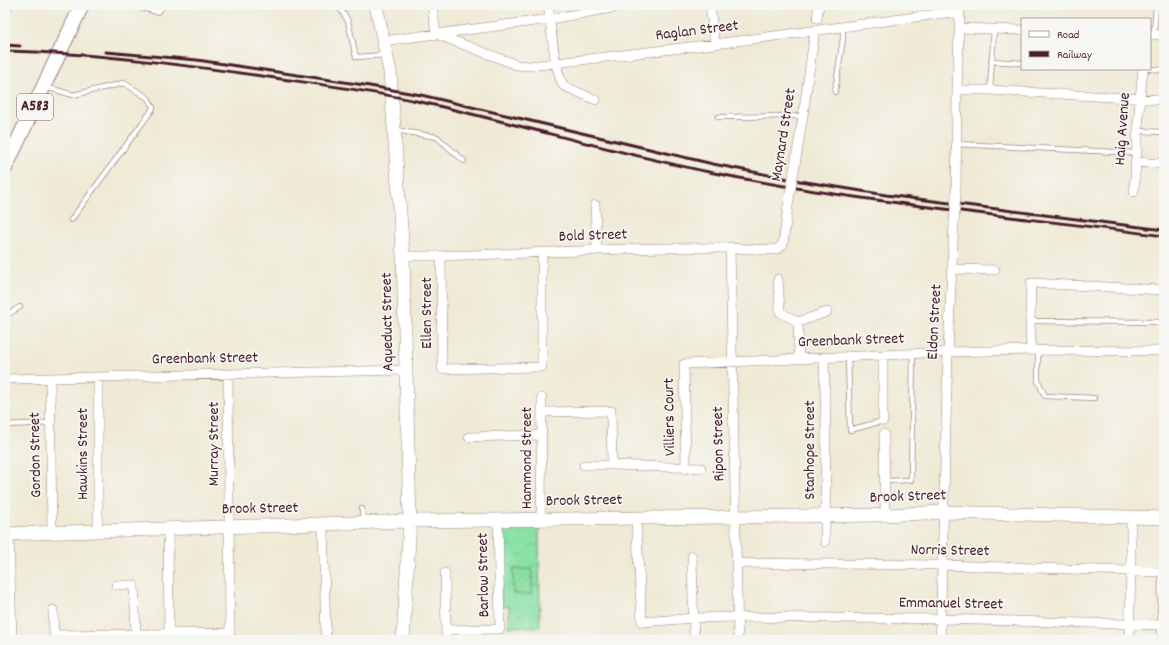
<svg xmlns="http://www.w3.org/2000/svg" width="1169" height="645" font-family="Dekko,sans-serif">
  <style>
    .grass { fill: url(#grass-tufts); stroke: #6a8068 }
    .park { fill: url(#park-dots); stroke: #6a8068 }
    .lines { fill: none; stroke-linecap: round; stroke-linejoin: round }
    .lane-casing { stroke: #9c8480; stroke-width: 6 }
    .street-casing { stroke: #9c8480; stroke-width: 10 }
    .secondary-casing { stroke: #9c8480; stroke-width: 14 }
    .primary-casing { stroke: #9c8480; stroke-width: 16 }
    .lane { stroke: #fff; stroke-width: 4.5 }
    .street { stroke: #fff; stroke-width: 9 }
    .secondary { stroke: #fff; stroke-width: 13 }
    .primary { stroke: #fff; stroke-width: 14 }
    .rail { stroke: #4a1f2b; stroke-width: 3 }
    .street-bridge-casing { stroke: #9c8480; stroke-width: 10; stroke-linecap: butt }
    .street-bridge { stroke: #fff; stroke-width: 9 }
    .labels { text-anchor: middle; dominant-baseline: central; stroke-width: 3.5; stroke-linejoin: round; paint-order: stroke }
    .shield { fill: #f6f6f2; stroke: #7e6067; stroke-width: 1 }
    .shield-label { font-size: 15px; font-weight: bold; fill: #4a1f2b }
    .street-label { font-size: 16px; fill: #4a1f2b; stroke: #f6f6f2 }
  </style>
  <defs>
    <pattern id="grass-tufts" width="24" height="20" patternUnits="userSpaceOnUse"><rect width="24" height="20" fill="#8ae1a5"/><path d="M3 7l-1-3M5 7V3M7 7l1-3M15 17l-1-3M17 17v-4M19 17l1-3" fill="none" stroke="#79c18e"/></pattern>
    <pattern id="park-dots" width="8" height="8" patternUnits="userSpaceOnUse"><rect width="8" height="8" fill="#8ae1a5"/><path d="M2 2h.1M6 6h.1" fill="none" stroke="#79c18e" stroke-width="1.8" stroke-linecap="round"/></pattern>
  </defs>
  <rect width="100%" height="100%" fill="#f6f6f2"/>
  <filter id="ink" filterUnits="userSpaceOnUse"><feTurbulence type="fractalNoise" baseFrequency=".025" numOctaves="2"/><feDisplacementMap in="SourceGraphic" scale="8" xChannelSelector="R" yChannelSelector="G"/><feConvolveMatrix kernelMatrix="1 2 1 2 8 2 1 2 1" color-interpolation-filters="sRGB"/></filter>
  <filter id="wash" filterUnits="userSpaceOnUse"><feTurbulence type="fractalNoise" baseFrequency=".012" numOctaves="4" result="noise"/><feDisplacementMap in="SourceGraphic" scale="16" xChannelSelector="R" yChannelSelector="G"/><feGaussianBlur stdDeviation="0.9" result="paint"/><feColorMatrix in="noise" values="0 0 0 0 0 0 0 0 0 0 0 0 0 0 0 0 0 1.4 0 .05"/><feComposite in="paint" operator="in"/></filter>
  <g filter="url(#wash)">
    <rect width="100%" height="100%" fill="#efead5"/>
    <path class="grass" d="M501,521H539L540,627H509V607L501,606Z"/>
    <path class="park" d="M513,569H532V594H513Z"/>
  </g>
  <g filter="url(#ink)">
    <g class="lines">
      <defs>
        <path id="lane" d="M338,5L348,21L356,57L385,55
          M139,7L157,12L160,10L163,5
          M1154,34L1156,5
          M991,61L1022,63
          M1149,69L1164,70
          M46,87L73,95L124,83L148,98L153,107L152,110L71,220
          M990,90L994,29
          M835,92L843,38V26
          M718,117L803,116
          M395,130L437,137L464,161
          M1138,131L1164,132
          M956,144L1136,153
          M5,316L20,307
          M1030,321L1164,322
          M1038,350V381L1045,396L1094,398
          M848,356L850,430L883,421
          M5,425L51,423
          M884,481L911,480L913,353
          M362,509L363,521
          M1160,640L1161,572"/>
        <path id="street" d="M432,5L436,34
          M548,5C551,23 554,73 564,86L596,100
          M710,5L715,44
          M5,11L8,5
          M817,18L819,5
          M959,28L1022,30
          M436,34L517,65L530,66L715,44L960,11
          M1150,34L1164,35
          M383,41L550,19L628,5
          M957,90H990L1164,100
          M1135,162L1164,164
          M795,165L803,116L815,30
          M1134,192L1140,98L1143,69
          M956,195L957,90L960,5
          M595,205L597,250
          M730,247L738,640
          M403,256C527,257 651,242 774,250L779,248L783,244L788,206
          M441,256L442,369L542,367V253
          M953,269L995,270
          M778,279L780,312L798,322L799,358
          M798,322L827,312
          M1031,350L1030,321L1031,283L1164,290
          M883,355V421
          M824,357L826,429L825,542
          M98,377V532
          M50,378L52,532
          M5,379L406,370
          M542,412L611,411L612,465L701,468
          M884,434L885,515
          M469,437L542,435
          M584,465H612
          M686,469L684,364L948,352L1031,350L1164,351
          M636,518L642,622L694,618L737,617L941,619L1164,625
          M541,519L542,398
          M323,524L326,640
          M168,528L169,634
          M9,534L12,640
          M692,556L694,640
          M736,563L942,565L1164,572
          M445,573L446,640
          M116,585H134L136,634
          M53,610L54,635L230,633L228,374
          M446,630L500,629L498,520
          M940,640L948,352L954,223
          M1129,640L1131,571V518"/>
        <path id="secondary" d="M376,5L390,72L403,256L410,521L403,640
          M5,534L410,521L885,515L944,512L1164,518"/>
        <path id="primary" d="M5,168L82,5"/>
      </defs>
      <use href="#lane" class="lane-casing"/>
      <use href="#street" class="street-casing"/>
      <use href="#secondary" class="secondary-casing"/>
      <use href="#primary" class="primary-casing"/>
      <use href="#lane" class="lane"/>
      <use href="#street" class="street"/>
      <use href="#secondary" class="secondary"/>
      <use href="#primary" class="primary"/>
      <path class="rail" d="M5,45L20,46
        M5,51C95,53 186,65 275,78C324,85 373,91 421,102C519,124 615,153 714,173C862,203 1014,216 1164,236
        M106,52L197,60L364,85L421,95L713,164L794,180L886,195L1164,230"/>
      <defs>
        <path id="street-bridge" d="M788,206L795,165
          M954,223L956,195"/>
      </defs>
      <use href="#street-bridge" class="street-bridge-casing"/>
      <use href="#street-bridge" class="street-bridge"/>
    </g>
  </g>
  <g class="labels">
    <rect class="shield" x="17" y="94" width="36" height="26" rx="3"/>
    <g class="shield-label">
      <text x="35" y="107">A583</text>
    </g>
    <g class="street-label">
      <text transform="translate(697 31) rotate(-7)">Raglan Street</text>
      <text transform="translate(1123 129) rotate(-86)">Haig Avenue</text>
      <text transform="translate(784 135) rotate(-81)">Maynard Street</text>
      <text transform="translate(593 236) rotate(-2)">Bold Street</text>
      <text transform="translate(427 313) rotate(-90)">Ellen Street</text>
      <text transform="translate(388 322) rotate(-91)">Aqueduct Street</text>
      <text transform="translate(935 322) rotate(-87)">Eldon Street</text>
      <text transform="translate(851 341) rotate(-2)">Greenbank Street</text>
      <text transform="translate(205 359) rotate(-1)">Greenbank Street</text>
      <text transform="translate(670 417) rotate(-91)">Villiers Court</text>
      <text transform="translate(214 444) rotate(-90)">Murray Street</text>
      <text transform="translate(719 444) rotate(-91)">Ripon Street</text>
      <text transform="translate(810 450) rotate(-90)">Stanhope Street</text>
      <text transform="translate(83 454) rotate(-90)">Hawkins Street</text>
      <text transform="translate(36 455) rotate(-91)">Gordon Street</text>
      <text transform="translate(527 458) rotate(-90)">Hammond Street</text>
      <text transform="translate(908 497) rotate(-2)">Brook Street</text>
      <text transform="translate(584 501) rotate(-1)">Brook Street</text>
      <text transform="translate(260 509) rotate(-1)">Brook Street</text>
      <text transform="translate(950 551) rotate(1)">Norris Street</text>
      <text transform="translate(484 575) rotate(-91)">Barlow Street</text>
      <text transform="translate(951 604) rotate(1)">Emmanuel Street</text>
    </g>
  </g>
  <rect width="1169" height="645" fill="none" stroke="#f6f6f2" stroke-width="20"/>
  <rect x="1021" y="18" width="130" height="52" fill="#f6f6f2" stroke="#b1a0a2"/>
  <rect x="1029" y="31" width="20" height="6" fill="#ffffff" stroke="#b1a0a2"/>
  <text x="1057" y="38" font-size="12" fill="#4a1f2b">Road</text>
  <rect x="1029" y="51" width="20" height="6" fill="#4a1f2b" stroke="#b1a0a2"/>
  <text x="1057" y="58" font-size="12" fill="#4a1f2b">Railway</text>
</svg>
